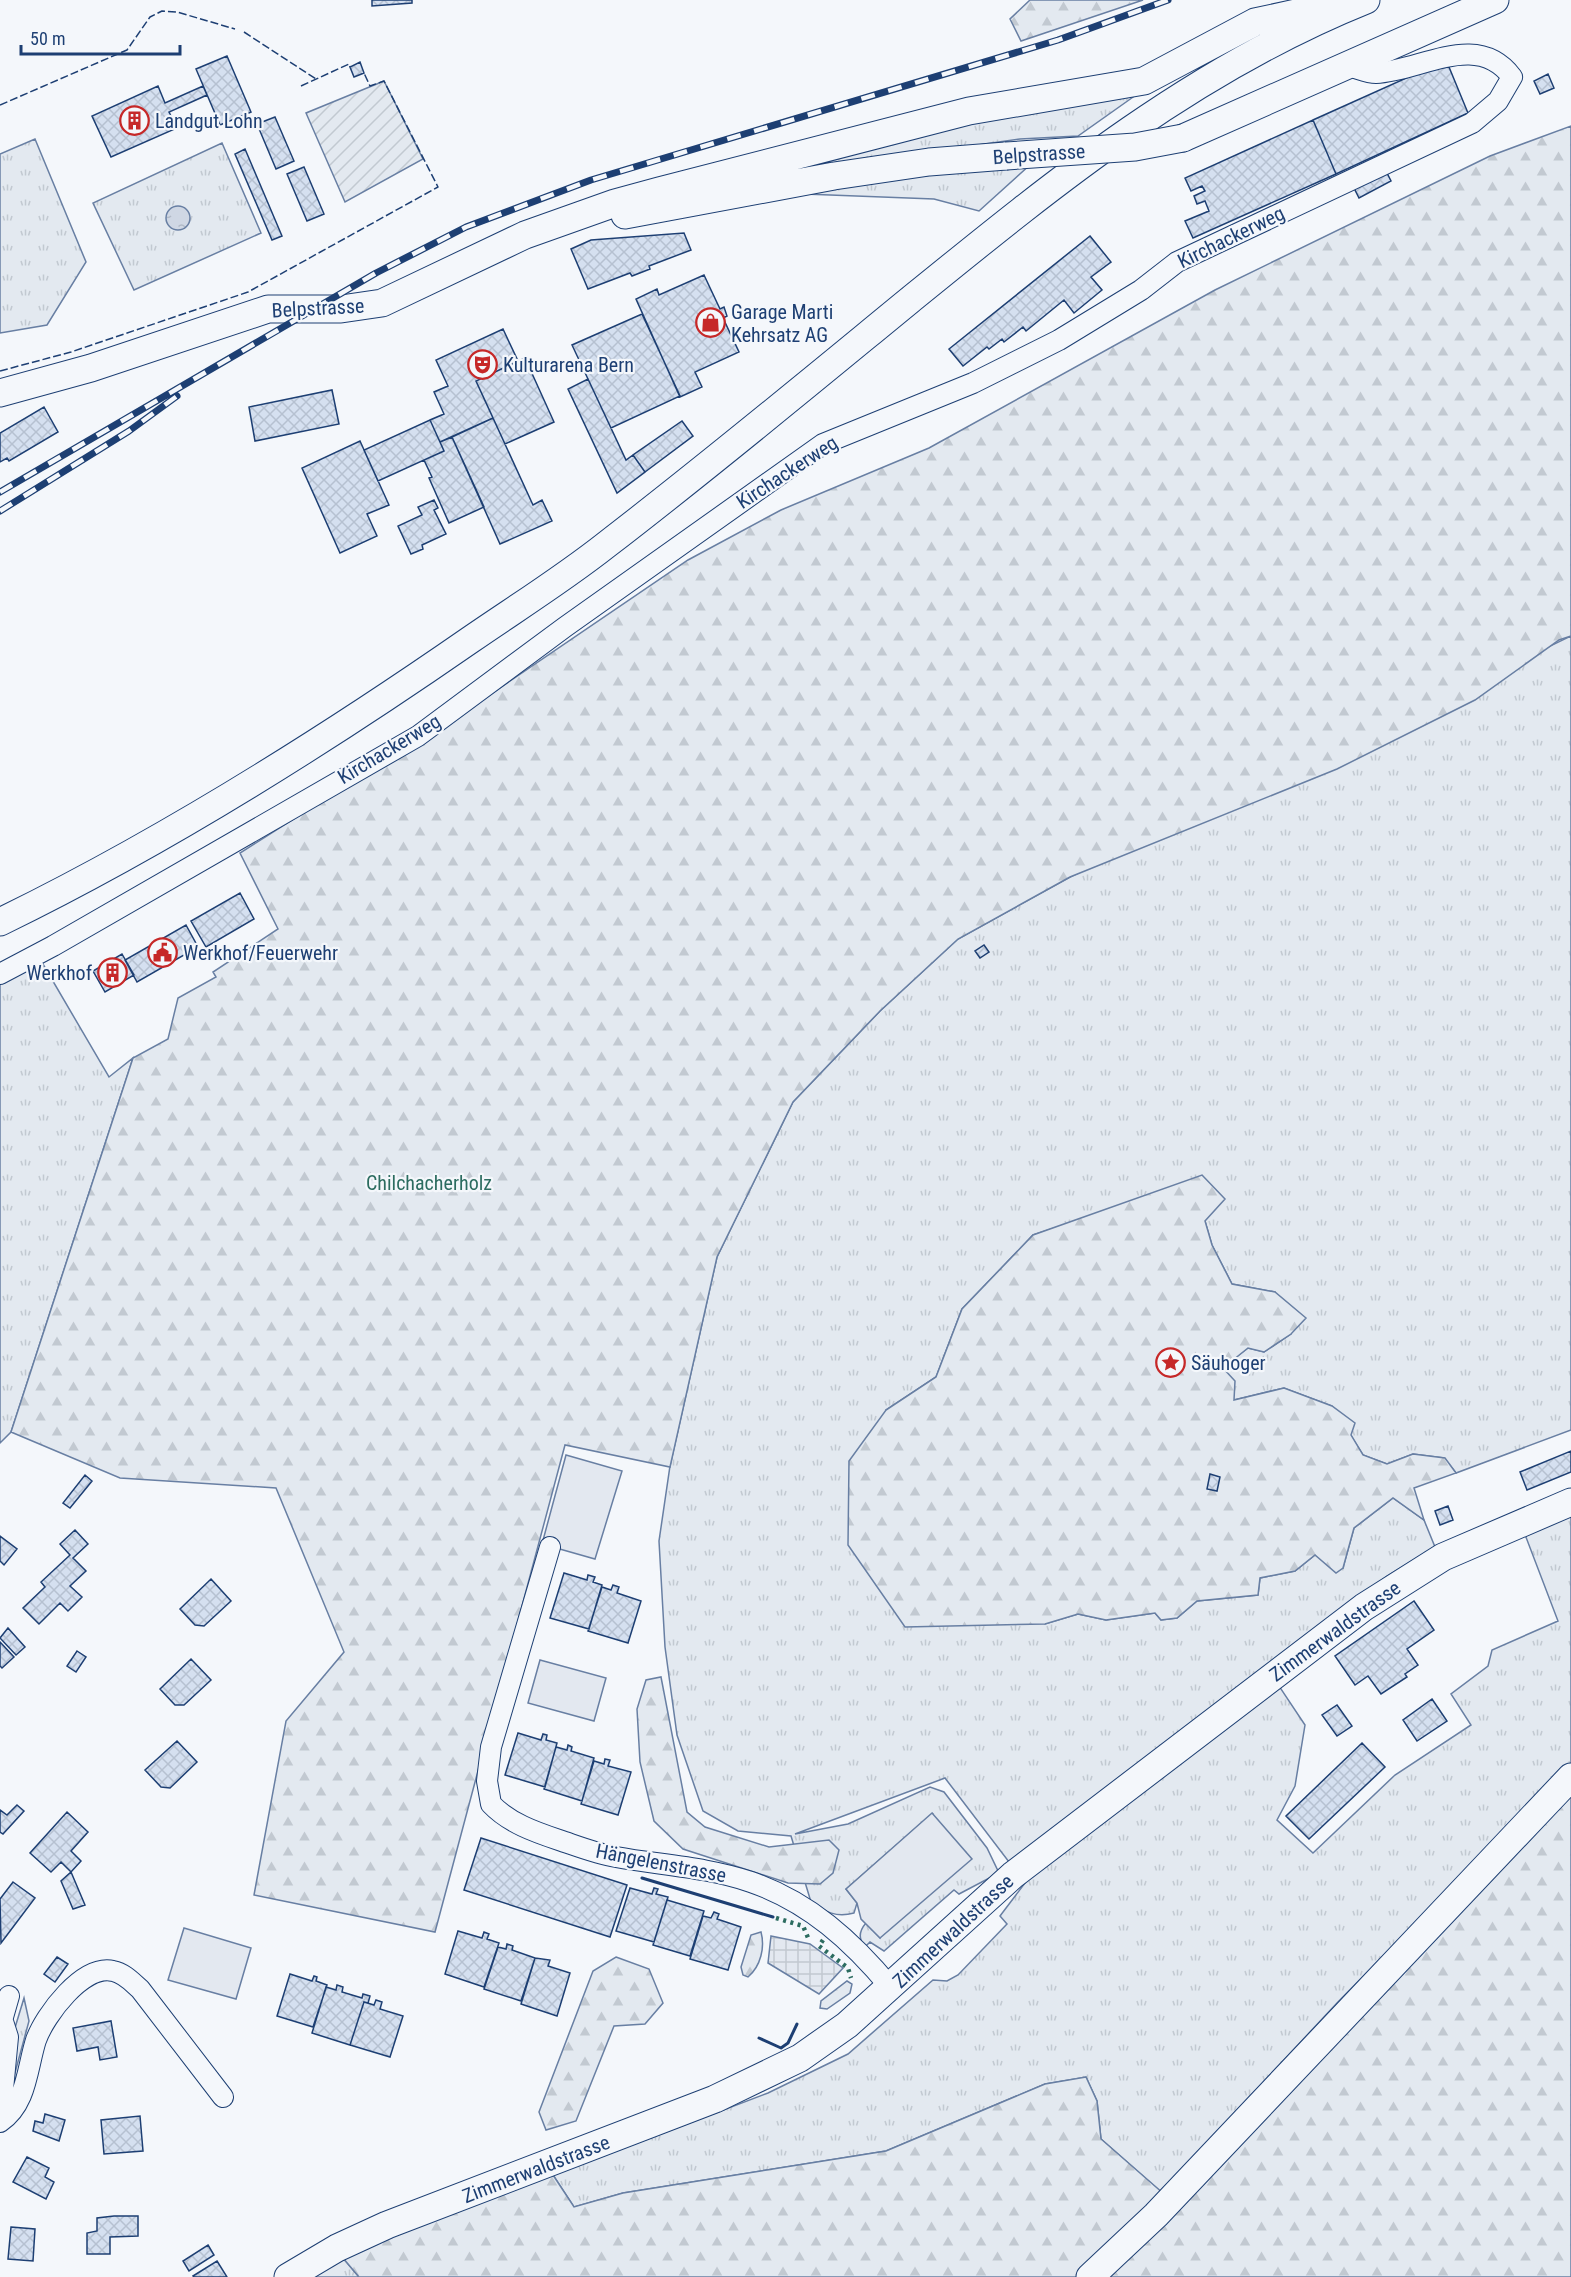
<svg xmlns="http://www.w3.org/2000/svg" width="1571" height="2277" font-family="'Roboto Condensed',sans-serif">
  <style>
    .grass { fill: url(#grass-tufts); stroke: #687fa3; stroke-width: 1.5 }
    .forest { fill: url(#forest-firs); stroke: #687fa3; stroke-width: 1.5 }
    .garden { fill: url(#garden-furrows); stroke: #687fa3; stroke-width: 1.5 }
    .parking { fill: #e3e8f0; stroke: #687fa3; stroke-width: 1.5 }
    .plaza { fill: url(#plaza-grid); stroke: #687fa3; stroke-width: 1.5 }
    .water { fill: url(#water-ripples); stroke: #687fa3; stroke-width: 1.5 }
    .building { fill: url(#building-cross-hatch); stroke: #1d3f73; stroke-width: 1.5 }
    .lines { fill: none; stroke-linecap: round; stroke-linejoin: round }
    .street-casing { stroke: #1d3f73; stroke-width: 22 }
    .secondary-casing { stroke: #1d3f73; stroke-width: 29 }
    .street { stroke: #f4f7fb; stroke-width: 20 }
    .secondary { stroke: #f4f7fb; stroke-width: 27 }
    .rail-casing { stroke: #1d3f73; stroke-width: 7 }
    .rail { stroke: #f4f7fb; stroke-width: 4.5; stroke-dasharray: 14; stroke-linecap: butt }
    .secondary-bridge-casing { stroke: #1d3f73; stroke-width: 29; stroke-linecap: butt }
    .secondary-bridge { stroke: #f4f7fb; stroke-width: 27 }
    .hedge { stroke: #2c6c60; stroke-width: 4.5; stroke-dasharray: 3 4.5; stroke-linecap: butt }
    .fence { stroke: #1d3f73; stroke-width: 1.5; stroke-dasharray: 8 3; stroke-linecap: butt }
    .wall { stroke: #1d3f73; stroke-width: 3 }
    .labels { text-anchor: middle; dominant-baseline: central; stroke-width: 4.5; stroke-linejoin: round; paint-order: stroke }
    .poi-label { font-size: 20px; fill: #1d3f73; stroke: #f4f7fb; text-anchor: start }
    .street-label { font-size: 20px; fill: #1d3f73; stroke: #f4f7fb }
    .park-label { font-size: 20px; fill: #2c6c60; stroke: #f4f7fb }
  </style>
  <defs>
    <pattern id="grass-tufts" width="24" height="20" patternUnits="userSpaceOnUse" patternTransform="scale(1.5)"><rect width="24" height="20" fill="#e3e9f0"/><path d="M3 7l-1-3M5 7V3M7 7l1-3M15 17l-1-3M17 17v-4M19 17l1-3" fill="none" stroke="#c2c9d1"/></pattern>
    <pattern id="forest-firs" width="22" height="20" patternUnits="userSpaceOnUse" patternTransform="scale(1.5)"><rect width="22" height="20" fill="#e3e9f0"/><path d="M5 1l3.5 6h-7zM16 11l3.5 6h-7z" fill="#c2c9d1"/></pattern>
    <pattern id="garden-furrows" width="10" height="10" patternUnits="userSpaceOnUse" patternTransform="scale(1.5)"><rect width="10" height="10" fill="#e3e9f0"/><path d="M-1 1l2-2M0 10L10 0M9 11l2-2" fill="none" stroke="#c2c9d1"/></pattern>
    <pattern id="plaza-grid" width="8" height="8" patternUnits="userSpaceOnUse" patternTransform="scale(1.5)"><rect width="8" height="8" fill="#e3e8f0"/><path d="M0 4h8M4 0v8" fill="none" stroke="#c2c8d1"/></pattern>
    <pattern id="water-ripples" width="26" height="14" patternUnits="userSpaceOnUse" patternTransform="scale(1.5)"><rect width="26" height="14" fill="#cfd7e4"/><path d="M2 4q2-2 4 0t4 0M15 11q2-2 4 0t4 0" fill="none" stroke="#b1bac7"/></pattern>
    <pattern id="building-cross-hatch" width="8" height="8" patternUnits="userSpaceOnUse" patternTransform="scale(1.5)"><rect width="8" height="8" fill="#d5e0f0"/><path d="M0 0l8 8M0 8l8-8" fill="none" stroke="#b6c1d1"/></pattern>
  </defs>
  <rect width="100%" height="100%" fill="#f4f7fb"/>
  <path class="grass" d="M1136,95L1078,136L1020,139L809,169L804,163L972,120Z
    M35,139L86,262L47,325L0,333V154Z
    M222,143L261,233L134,290L93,203Z
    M1031,164L979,211L934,199L804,194L842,185Z
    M1571,636V1430L1456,1473L1444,1458L1413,1454L1387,1464L1363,1455L1332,1406L1284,1388L1234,1400L1222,1368L1248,1348L1264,1352L1291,1334L1275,1292L1232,1284L1212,1245L1205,1221L1095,1215L1033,1235L962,1309L936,1377L886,1410L1045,1624L1078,1614L1106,1620L1155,1613L1161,1620L1177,1618L1197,1601L1258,1595L1260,1578L1295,1571L1315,1555L1343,1568L1354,1528L1393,1498L1424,1520L1435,1547L1387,1576L1267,1668L1305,1725L1295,1786L1277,1820L1313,1853L1395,1775L1471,1725L1451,1694L1488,1666L1492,1650L1558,1621L1524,1532L1571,1514V1764L1337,2003L1161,2192L1101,2139L1097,2101L1086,2077L1045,2084L886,2151L623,2193L574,2207L553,2175L768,2093L848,2054L933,1980L947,1981L958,1975L1007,1924L1000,1916L1025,1883L945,1778L795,1834L848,1824L930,1787L944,1792L987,1848L999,1873L959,1894L954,1890L884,1951L870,1942L865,1947C858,1939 859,1931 866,1923L880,1938L933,1813L846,1889L857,1903L854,1913C836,1918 826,1912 811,1902L791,1836L738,1831L703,1811L677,1735L665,1647L659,1541L670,1466L717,1257L793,1102L880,1011L958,939L1070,877Z
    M40,959L109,1077L133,1058L11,1432L0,1443V980Z
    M24,1998L29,2021L9,2095L14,2031Z
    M343,2258L359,2277H310Z"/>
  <path class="forest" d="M1030,0H1143L1021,41L1010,19Z
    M1571,126V636L1559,640L1475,700L1337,769L1070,877L958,939L880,1011L793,1102L717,1257L670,1467L565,1445L435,1932L254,1895L286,1721L344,1652L276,1488L120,1478L11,1432L133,1058L168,1039L178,998L216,977L213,972L278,929L240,853L488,696L688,560L781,510L929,448L1215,290L1490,156Z
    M1202,1175L1225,1199L1205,1221L1212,1245L1232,1284L1275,1292L1306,1318L1291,1334L1264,1352L1248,1348L1223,1368L1235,1381L1234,1400L1284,1388L1332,1406L1355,1423L1351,1435L1363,1455L1387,1464L1413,1454L1445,1458L1456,1473L1414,1488L1424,1520L1393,1498L1354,1528L1343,1568L1336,1573L1315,1555L1295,1571L1260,1578L1258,1595L1197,1601L1177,1618L1161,1620L1155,1613L1106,1620L1078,1614L1045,1624L905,1627L848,1545L849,1461L886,1410L936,1377L962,1309L1033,1235Z
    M661,1677L687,1812L705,1827L769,1847L829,1840L839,1850L833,1873L820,1884L788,1883L683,1849L654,1821L640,1762L637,1709L646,1680Z
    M1571,1792V2277H359L343,2258L411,2228L553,2175L574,2207L623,2193L886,2151L1045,2084L1086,2077L1097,2101L1101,2139L1180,2208Z
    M761,1932C765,1947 761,1966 748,1977L743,1975L741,1967L751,1935Z
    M616,1957L649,1969L663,2003L645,2024L614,2026L576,2121L546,2130L539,2112L593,1971Z
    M847,1981L852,1984L850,1993L827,2009L820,2008L821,2001Z"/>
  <path class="garden" d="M384,81L423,159L345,202L306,113Z"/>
  <path class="parking" d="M566,1455L622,1471L595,1559L542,1544Z
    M540,1660L606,1678L594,1721L528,1703Z
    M932,1813L972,1859L880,1938L861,1919L857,1903L846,1889Z
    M184,1928L251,1948L236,1999L168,1980Z"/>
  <path class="plaza" d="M771,1936L810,1944L843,1968L819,1994L768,1963Z"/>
  <path class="water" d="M166 218a12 12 0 1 1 24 0a12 12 0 1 1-24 0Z"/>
  <path class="building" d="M372,0H412V3L372,6Z
    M227,56L251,112L220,125L196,69Z
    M360,62L364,73L354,77L350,67Z
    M1449,67L1468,113L1336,174L1313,120L1411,76L1408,71Z
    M1548,74L1554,88L1540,94L1534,81Z
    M158,86L165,103L203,86L207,95L169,112L177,128L111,157L92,116Z
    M275,117L294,161L276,169L257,124Z
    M1313,120L1336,174L1193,238L1185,221L1209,211L1205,201L1197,204L1194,196L1205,191L1202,186L1191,191L1185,178Z
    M245,149L282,236L272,240L235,154Z
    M304,167L324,214L307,221L287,174Z
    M1387,173L1391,181L1359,198L1354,188Z
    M684,233L691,250L649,266L650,269L632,276L630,273L588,289L571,249L591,240Z
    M1090,236L1111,262L1091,277L1102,290L1074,313L1064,300L1026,331L1023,327L1004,342L1002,339L989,349L987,347L963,366L949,349Z
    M704,275L720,309L724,307L727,316L723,318L739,352L695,372L702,387L680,397L636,299L657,289L659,295Z
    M642,314L680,396L611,428L572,345Z
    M503,329L518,361L476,381L493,418L440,442L430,420L444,414L434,392L448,386L436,360Z
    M525,358L554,422L505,444L476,381Z
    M588,379L626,460L633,455L645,472L617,493L568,389Z
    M332,390L339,424L255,441L249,407Z
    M44,407L58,432L9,461L7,458L0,462V433Z
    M493,418L533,505L542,500L552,521L500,544L452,437Z
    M430,420L444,451L378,481L364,450Z
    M682,421L693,436L645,472L633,455Z
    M452,437L484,507L449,523L429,478L432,477L424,460L444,451L440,442Z
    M360,441L389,505L367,514L377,536L340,553L302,468Z
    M434,500L438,508L434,510L446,534L422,545L423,549L411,554L398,526L422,515L418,507Z
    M240,893L254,919L206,947L191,921Z
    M186,925L198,947L137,982L125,960Z
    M984,945L989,952L980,958L975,951Z
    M122,954L134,975L105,992L93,971Z
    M1571,1451V1472L1527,1490L1520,1472Z
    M1210,1474L1220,1477L1217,1491L1207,1489Z
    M85,1475L92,1481L70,1508L63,1503Z
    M1448,1506L1453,1520L1440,1525L1435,1511Z
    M75,1530L88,1544L73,1558L86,1571L70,1586L82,1597L68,1611L60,1603L39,1624L23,1608L45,1587L41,1582L70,1555L60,1544Z
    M0,1536L17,1549L4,1565L0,1561Z
    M564,1573L587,1580L588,1575L595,1577L593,1582L602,1585L589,1629L550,1618Z
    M211,1579L231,1601L204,1626L195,1625L180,1609Z
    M613,1585L619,1587L617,1593L641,1601L628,1643L588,1631L602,1587L611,1590Z
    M1414,1601L1434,1630L1407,1649L1418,1665L1405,1674L1407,1677L1381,1694L1368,1676L1355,1685L1335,1656Z
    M8,1628L25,1647L16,1655L0,1638Z
    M0,1642L14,1657L2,1668L0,1666Z
    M77,1651L86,1657L76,1672L67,1666Z
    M191,1659L211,1680L184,1705H175L160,1689Z
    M1432,1699L1447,1721L1417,1741L1403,1720Z
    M1337,1705L1352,1726L1337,1736L1322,1715Z
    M518,1733L541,1740L543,1734L547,1735L546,1740L557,1743L545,1787L505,1775Z
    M177,1741L197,1762L170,1788L161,1787L145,1770Z
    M1362,1743L1385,1767L1309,1839L1286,1816Z
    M568,1745L572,1747L571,1751L594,1758L582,1801L544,1789L556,1747L567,1750Z
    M605,1759L610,1760L608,1766L631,1772L618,1815L581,1804L594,1761L604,1764Z
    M17,1805L24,1811L3,1834L0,1832V1810L7,1815Z
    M67,1812L88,1832L71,1851L81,1861L71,1872L61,1862L51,1872L30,1853Z
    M481,1838L627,1885L610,1937L464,1890Z
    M71,1872L85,1905L73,1909L61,1881Z
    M13,1882L35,1898L1,1943L0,1899Z
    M630,1888L652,1894L654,1888L658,1889L656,1894L668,1897L654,1942L616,1931Z
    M667,1900L704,1911L690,1956L653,1945Z
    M714,1912L719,1914L717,1919L741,1927L728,1970L690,1959L703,1916L711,1918Z
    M458,1931L482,1938L484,1932L489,1934L487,1939L499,1943L484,1987L445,1974Z
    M507,1944L513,1946L512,1950L535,1958L521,2001L484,1989L498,1947L506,1949Z
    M57,1957L68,1964L55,1982L44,1974Z
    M535,1958L550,1960L548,1966L570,1973L557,2016L521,2004Z
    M290,1974L312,1981L314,1976L317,1977L316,1981L327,1985L313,2027L277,2016Z
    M337,1985L343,1987L342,1992L362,1998L363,1994L370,1996L368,2003L364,2002L350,2045L312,2033L326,1987L336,1990Z
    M376,2000L382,2002L380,2009L403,2016L390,2057L350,2045L364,2002L374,2005Z
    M111,2021L117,2057L100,2060L98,2047L77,2051L73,2028Z
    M45,2114L65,2120L59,2141L33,2131L35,2121L43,2123Z
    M140,2116L143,2151L104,2154L101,2120Z
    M27,2157L49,2168L45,2177L54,2182L46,2199L13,2182Z
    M114,2216H138V2236L110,2237V2254H87V2233L97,2231V2218Z
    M11,2227L35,2229L33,2261L8,2259Z
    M208,2245L214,2255L189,2271L183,2261Z
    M217,2261L227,2277H194L193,2276Z"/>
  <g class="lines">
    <defs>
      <path id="street" d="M0,974L53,946L418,736L565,627L823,444L973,383L1059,340L1141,290L1177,262L1472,123L1498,101L1512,77C1477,30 1421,71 1376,73C1367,73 1357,68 1348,66
        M550,1547L491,1747L487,1781L491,1804C509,1823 535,1832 559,1840C577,1846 597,1854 616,1857C660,1865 707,1867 751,1882C809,1902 852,1941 891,1988
        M0,2012L8,2037L0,2121
        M3,2017L9,1996
        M0,2122C27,2104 27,2068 36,2040C45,2015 83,1964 113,1971C124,1973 132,1982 140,1989L223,2097"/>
      <path id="secondary" d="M1183,138L1495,0
        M625,215L834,176L929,162L1006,156
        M0,393L91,368L268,309H341L382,303L525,235L615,203L659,191L969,111L1144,81L1255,22L1328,6
        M0,922C164,842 320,744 470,640C515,609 563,579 606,545C709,466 810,382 910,300C1054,183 1192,70 1366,0
        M288,2277L337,2248L387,2225L715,2099L800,2058L847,2025L1013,1875L1364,1607L1443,1557L1571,1502
        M1090,2277L1156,2215L1571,1777"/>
    </defs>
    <use href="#street" class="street-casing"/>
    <use href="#secondary" class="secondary-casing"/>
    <use href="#street" class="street"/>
    <use href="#secondary" class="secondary"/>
    <defs>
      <path id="rail" d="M0,492L376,273L466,227L591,180L1058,40L1168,0
        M0,511L129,431L177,396"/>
    </defs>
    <use href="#rail" class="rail-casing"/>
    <use href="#rail" class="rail"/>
    <defs>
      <path id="secondary-bridge" d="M1006,156L1135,147L1183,138"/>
    </defs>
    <use href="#secondary-bridge" class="secondary-bridge-casing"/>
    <use href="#secondary-bridge" class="secondary-bridge"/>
    <path class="hedge" d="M776,1918L803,1926L809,1940
      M823,1940L819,1946L848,1968L851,1978"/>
    <path class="fence" d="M244,32L316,79
      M301,86L349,64L350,67
      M0,105L127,50L150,17L162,11L177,12L235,29
      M0,371L71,352L248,292L438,187L384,81L370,86L364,73"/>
    <path class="wall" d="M642,1878L773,1917
      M759,2038L781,2048L788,2043L797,2024"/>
  </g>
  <defs>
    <symbol id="building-ring" viewBox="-11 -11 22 22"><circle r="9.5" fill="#f4f7fb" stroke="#c62828" stroke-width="1.5"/><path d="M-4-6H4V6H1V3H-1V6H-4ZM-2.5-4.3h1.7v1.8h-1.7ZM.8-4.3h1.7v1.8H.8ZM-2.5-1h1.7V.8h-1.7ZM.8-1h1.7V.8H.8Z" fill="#c62828"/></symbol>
    <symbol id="shop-ring" viewBox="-11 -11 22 22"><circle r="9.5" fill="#f4f7fb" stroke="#c62828" stroke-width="1.5"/><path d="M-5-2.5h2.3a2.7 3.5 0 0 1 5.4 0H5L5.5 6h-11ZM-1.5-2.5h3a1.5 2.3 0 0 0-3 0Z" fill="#c62828"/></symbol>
    <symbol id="theatre-ring" viewBox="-11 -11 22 22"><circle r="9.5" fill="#f4f7fb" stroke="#c62828" stroke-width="1.5"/><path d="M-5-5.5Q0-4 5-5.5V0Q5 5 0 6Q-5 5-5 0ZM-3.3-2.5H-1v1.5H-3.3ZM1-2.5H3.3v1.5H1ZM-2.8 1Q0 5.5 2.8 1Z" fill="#c62828"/></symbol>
    <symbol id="civic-ring" viewBox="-11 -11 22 22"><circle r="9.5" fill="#f4f7fb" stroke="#c62828" stroke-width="1.5"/><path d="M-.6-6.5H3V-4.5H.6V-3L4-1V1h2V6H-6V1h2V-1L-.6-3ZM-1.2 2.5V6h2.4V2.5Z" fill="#c62828"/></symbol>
    <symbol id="sight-ring" viewBox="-11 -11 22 22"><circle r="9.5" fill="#f4f7fb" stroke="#c62828" stroke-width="1.5"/><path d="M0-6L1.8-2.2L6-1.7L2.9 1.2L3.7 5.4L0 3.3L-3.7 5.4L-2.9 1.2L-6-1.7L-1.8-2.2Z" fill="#c62828"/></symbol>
  </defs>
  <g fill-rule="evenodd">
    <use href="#building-ring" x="118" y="104" width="33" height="33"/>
    <use href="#shop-ring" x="694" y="306" width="33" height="33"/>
    <use href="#theatre-ring" x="466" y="348" width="33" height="33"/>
    <use href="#civic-ring" x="146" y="936" width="33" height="33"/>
    <use href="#building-ring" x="96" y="956" width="33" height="33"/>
    <use href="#sight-ring" x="1154" y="1346" width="33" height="33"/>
  </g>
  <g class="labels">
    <g class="poi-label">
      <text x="155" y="121">Landgut Lohn</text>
      <text x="731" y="312">Garage Marti<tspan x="731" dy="23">Kehrsatz AG</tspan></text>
      <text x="503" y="365">Kulturarena Bern</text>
      <text x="183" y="953">Werkhof/Feuerwehr</text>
      <text x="92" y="973" text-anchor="end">Werkhof</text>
      <text x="1191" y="1363">Säuhoger</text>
    </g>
    <g class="street-label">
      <text transform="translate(1039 154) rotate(-4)">Belpstrasse</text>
      <text transform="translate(1231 237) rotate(-26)">Kirchackerweg</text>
      <text transform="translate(318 308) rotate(-3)">Belpstrasse</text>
      <text transform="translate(787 472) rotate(-33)">Kirchackerweg</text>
      <text transform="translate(389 749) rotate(-31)">Kirchackerweg</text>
      <text transform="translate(1335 1631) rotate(-36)">Zimmerwaldstrasse</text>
      <text transform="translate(661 1863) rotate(11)">Hängelenstrasse</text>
      <text transform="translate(953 1931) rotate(-43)">Zimmerwaldstrasse</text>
      <text transform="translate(536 2169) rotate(-21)">Zimmerwaldstrasse</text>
    </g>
    <g class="park-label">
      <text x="429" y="1183">Chilchacherholz</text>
    </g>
  </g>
  <path d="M21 45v9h159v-9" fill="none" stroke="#1d3f73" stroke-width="3"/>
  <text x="30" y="45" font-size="18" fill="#1d3f73" stroke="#f4f7fb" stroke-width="4.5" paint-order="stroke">50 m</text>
</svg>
